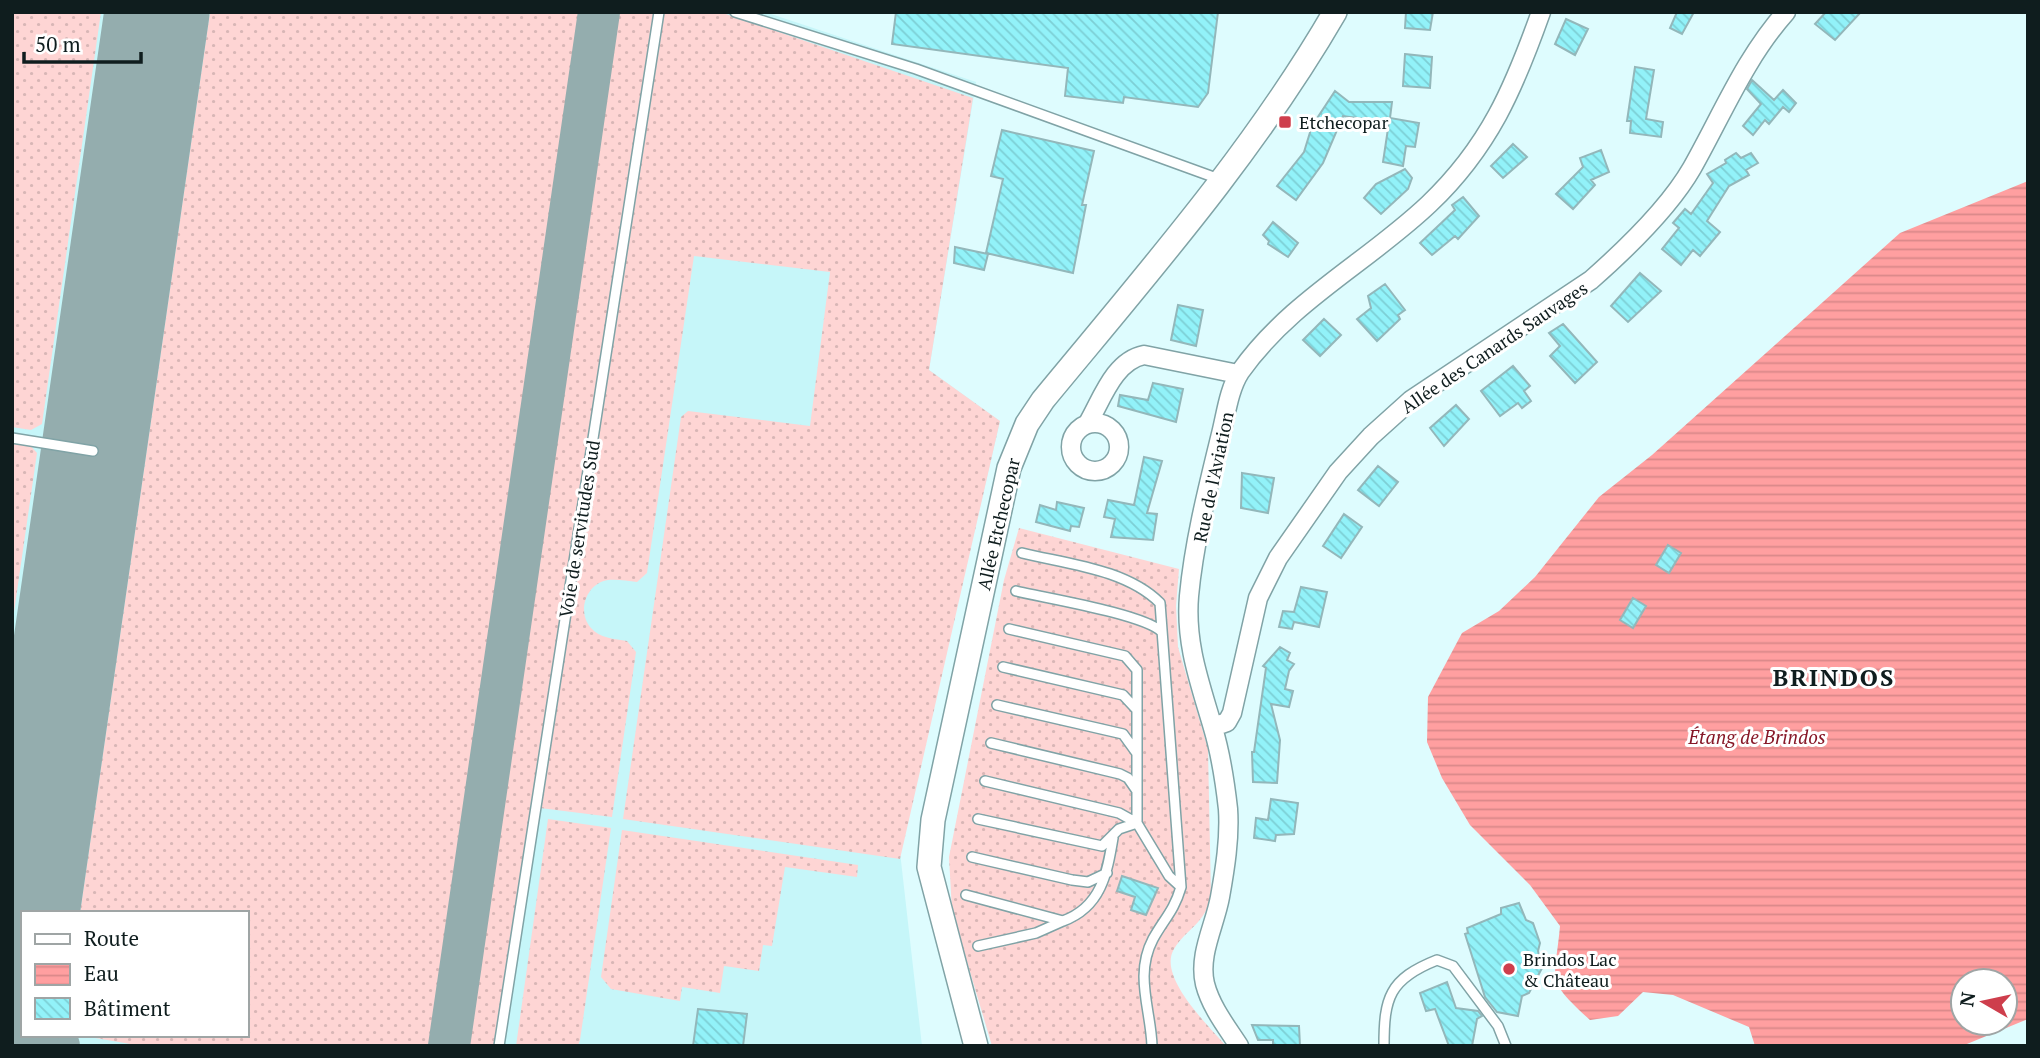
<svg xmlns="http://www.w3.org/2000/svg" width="2040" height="1058" font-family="'PT Serif',serif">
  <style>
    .built { fill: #c6f6f9; fill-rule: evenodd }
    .grass { fill: url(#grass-dots) }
    .water { fill: url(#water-rules); fill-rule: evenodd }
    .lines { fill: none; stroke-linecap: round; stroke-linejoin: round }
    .taxiway { stroke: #94adae; stroke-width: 42 }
    .runway { stroke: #94adae; stroke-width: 105 }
    .building { fill: url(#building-back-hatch); stroke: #93b7ba; stroke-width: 2 }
    .service-casing { stroke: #80a3a6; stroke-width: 12 }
    .minor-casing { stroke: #80a3a6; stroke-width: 21 }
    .tertiary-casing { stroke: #80a3a6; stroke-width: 26 }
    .service { stroke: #fff; stroke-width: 9 }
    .minor { stroke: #fff; stroke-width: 18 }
    .tertiary { stroke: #fff; stroke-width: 23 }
    .poi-dot { fill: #ce3e4c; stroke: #fff; stroke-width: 2.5 }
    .labels { text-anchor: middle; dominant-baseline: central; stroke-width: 6; stroke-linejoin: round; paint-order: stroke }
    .poi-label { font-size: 18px; fill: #0f1d1e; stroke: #fff; text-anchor: start }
    .street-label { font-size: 18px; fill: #0f1d1e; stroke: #fff }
    .water-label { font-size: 19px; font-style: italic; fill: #861727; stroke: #fff }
    .district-label { font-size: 24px; font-weight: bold; letter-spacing: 2px; fill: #0f1d1e; stroke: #fff }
  </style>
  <defs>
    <pattern id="grass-dots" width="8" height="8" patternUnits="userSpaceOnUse" patternTransform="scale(1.75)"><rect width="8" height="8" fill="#fed5d4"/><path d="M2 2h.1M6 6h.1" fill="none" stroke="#d8b6b6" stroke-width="1.8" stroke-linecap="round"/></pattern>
    <pattern id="water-rules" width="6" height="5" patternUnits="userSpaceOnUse" patternTransform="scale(1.75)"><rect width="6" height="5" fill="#ff9fa0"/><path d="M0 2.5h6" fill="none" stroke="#d98889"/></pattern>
    <pattern id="building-back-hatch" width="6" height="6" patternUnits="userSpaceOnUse" patternTransform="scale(1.75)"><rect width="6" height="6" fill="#92f2f9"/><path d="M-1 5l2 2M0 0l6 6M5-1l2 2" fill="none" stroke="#7dcfd5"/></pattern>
  </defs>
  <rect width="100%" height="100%" fill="#defcfe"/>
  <path class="built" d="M12,12H765L976,82L929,370L1000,421L900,852L922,1046H12ZM23,913H247V1035H23Z"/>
  <path class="grass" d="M12,12H101L42,424L31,430L12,427Z
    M210,12H590L440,1046H142L78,1035H247V913H80Z
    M607,12H655L495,1046H458Z
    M663,12H720L973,98L929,370L1000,421L900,859L623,819L681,417L688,411L810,426L830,272L694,256L647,573L637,582C628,581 617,579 608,580C587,583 576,611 591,628C599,638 615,639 627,641L636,652L612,817L540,808Z
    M12,442L29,444L37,453L12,626Z
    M1019,528L1179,569L1176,606L1178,647L1208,749L1211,896C1205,924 1187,928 1174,949C1157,977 1209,1026 1226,1046H992L952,911L949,857L1004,580Z
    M548,819L611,828L580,1040L578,1046H516Z
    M622,830L858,865L857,877L785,867L772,946L763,945L759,971L724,966L720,993L682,987L680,1001L611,989L601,977Z"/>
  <path class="water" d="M2028,181V1019L1962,1046H1755L1749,1027L1673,995L1643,992L1618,1016L1590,1020C1544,978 1555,983 1560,926L1530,885L1470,825L1442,778L1427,742L1428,697L1462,633L1499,611L1535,577L1599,497L1652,455L1900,233ZM1963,981H2005V1023H1963Z"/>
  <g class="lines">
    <path class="taxiway" d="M12,937L19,925L35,859
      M41,1046H59
      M449,1046L599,12"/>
    <path class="runway" d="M27,913L157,12
      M12,1015L23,940"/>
  </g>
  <path class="building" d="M896,12H1218L1208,93L1198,107L1124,97L1123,103L1065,96L1068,68L892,44Z
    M1406,12H1433L1430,30L1405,28Z
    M1677,12H1694L1682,34L1670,28Z
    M1826,12H1861L1835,40L1815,24Z
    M1566,19L1588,29L1575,55L1555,44Z
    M1405,54L1432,57L1430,88L1403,86Z
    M1635,67L1654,70L1646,119L1663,122L1661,137L1630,133L1631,121H1627Z
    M1752,80L1774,100L1783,90L1796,103L1789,112L1783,107L1769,124L1765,120L1753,135L1743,126L1761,104L1747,89Z
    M1335,91L1349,102H1392L1390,118L1419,123L1415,147L1406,146L1403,166L1383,162L1389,122L1343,116L1323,163L1296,200L1277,186L1304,152L1312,126Z
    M1002,130L1094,151L1082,205H1086L1073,273L986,253L1003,179L991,176Z
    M1513,144L1527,157L1503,178L1491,166Z
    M1601,150L1609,172L1591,180L1595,185L1573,209L1556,194L1583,167L1580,158Z
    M1736,153L1741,158L1751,153L1758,163L1746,170L1749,175L1729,186L1707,221L1720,232L1700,256L1693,250L1681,265L1662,249L1679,228L1673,223L1685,209L1691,214L1713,183L1707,174L1726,163L1725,160Z
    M1405,169L1412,178L1408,189L1381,214L1364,198L1376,184Z
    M1463,197L1479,216L1458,239L1455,236L1432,255L1420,243L1455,210L1452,205Z
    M1273,222L1298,243L1288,257L1268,244L1269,241L1263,235Z
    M955,247L988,254L984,270L954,263Z
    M1640,273L1661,291L1628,322L1611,306Z
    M1385,284L1405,310L1398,315L1400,319L1377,341L1357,319L1371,308L1368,296Z
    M1178,305L1203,310L1196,346L1171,340Z
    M1324,319L1341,335L1320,356L1303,340Z
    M1563,324L1597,362L1575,383L1550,356L1560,346L1549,333Z
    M1513,366L1530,386L1524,391L1531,401L1522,408L1518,403L1500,416L1481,391Z
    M1153,383L1183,389L1176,422L1118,406L1120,395L1148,400Z
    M1456,405L1469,419L1444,446L1430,428Z
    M1144,457L1162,461L1147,513L1157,514L1153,540L1111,537L1115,519L1104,517L1108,500L1134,505Z
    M1378,466L1398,482L1379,506L1358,490Z
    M1242,473L1274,478L1268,513L1241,508Z
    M1057,502L1084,508L1079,527L1071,526L1070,531L1036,522L1040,505L1056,510Z
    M1344,514L1362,527L1341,558L1323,546Z
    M1668,545L1681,553L1669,573L1656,565Z
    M1301,587L1327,592L1319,627L1294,622L1292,629L1279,627L1283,611L1294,612Z
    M1633,598L1646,606L1633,628L1620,620Z
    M1280,647L1290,653L1287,660L1294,664L1289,671L1285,689L1293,691L1289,707L1271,704L1280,740L1277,783L1253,782L1252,752H1254L1266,668L1263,666Z
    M1271,799L1298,803L1294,834L1276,835L1275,841L1254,838L1256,818L1268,820Z
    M1122,876L1158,888L1146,915L1131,910L1135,897L1117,891Z
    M1519,903L1526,920L1533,923L1540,943L1538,951L1542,968L1529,993L1522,996L1518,1016L1497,1012L1485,997L1465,934L1468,933L1467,928L1501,914V908Z
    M1447,982L1456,1008L1478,1011L1482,1016L1477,1019L1472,1046H1449L1435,1009L1426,1011L1420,993Z
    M698,1009L747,1014L743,1046H693Z
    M1252,1025L1299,1026L1300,1046H1273V1040H1258Z"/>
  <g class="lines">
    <defs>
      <path id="service" d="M735,12L916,69L1219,179
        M12,438L93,451
        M1022,553C1067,564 1126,569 1160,603L1181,887
        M1016,591C1045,598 1144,614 1162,632
        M1009,629L1125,656L1137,670V823L1169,876L1181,887C1174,911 1164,919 1153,939C1134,975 1151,1010 1152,1046
        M1003,667L1123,695L1137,710
        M997,705L1123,734L1136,752
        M991,743L1120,774L1128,778L1137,791
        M985,781L1119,813L1137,823
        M978,819L1102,846L1119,829L1137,823
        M972,857L1072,880L1088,882L1107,873
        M966,895L1063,921L1036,933L978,946
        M1063,921C1101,907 1107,874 1113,838
        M499,1046L659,12
        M1384,1046C1384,998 1389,979 1437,960L1453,966L1498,1026L1506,1046"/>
      <path id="minor" d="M1088,423C1102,399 1114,361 1144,355L1238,374
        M1071 447a24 24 0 1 1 48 0a24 24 0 1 1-48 0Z
        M1213,727L1227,722L1232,713L1258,598L1278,558L1338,472L1371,436L1411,400L1591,280C1625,250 1669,208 1692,168C1722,115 1745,58 1786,12
        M1239,1046C1226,1026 1211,1007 1205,984C1198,955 1215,925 1220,897C1225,869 1230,838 1228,809C1225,782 1221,755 1213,728C1200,683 1185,644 1189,596C1194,542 1208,487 1221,434C1226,414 1229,389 1240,372C1290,301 1368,262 1429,204C1489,147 1514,88 1541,12"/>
      <path id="tertiary" d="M976,1046L929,867L933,820L1009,468L1027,424L1043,400C1146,275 1254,152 1335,12"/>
    </defs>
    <use href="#service" class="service-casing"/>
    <use href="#minor" class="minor-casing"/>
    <use href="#tertiary" class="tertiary-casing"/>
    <use href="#service" class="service"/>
    <use href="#minor" class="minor"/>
    <use href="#tertiary" class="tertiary"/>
  </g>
  <g class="poi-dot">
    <rect x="1278" y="115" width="14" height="14" rx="3.5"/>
    <circle cx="1509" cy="969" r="7"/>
  </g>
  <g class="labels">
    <g class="poi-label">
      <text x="1299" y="122">Etchecopar</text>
      <text x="1523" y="959">Brindos Lac<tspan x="1523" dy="21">&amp; Château</tspan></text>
    </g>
    <g class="street-label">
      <text transform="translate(1494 347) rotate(-34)">Allée des Canards Sauvages</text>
      <text transform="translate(1213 477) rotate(-78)">Rue de l'Aviation</text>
      <text transform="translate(998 524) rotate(-77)">Allée Etchecopar</text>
      <text transform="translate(579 529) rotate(-81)">Voie de servitudes Sud</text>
    </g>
    <g class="water-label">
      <text x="1757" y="736">Étang de Brindos</text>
    </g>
    <g class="district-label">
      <text x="1834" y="677">BRINDOS</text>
    </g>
  </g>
  <rect width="2040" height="1058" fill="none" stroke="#0f1d1e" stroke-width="28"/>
  <rect x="21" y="911" width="228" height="126" fill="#ffffff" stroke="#9fa5a5" stroke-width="2"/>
  <rect x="35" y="934" width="35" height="10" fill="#ffffff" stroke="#9fa5a5" stroke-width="2"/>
  <text x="84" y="946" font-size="21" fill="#0f1d1e">Route</text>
  <rect x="35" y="964" width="35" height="21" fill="url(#water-rules)" stroke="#9fa5a5" stroke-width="2"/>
  <text x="84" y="981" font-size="21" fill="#0f1d1e">Eau</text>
  <rect x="35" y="998" width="35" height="21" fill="url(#building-back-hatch)" stroke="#9fa5a5" stroke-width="2"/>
  <text x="84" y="1016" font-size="21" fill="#0f1d1e">Bâtiment</text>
  <g transform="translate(1984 1002) rotate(279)"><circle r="33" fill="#ffffff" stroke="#9fa5a5" stroke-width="2"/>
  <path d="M0-5L12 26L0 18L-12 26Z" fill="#ce3e4c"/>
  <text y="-10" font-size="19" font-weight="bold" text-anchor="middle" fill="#0f1d1e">N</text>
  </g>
  <path d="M24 52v10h117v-10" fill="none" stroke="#0f1d1e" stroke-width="3.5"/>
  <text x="35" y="52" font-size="21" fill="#0f1d1e" stroke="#ffffff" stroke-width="5" paint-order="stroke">50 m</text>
</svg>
